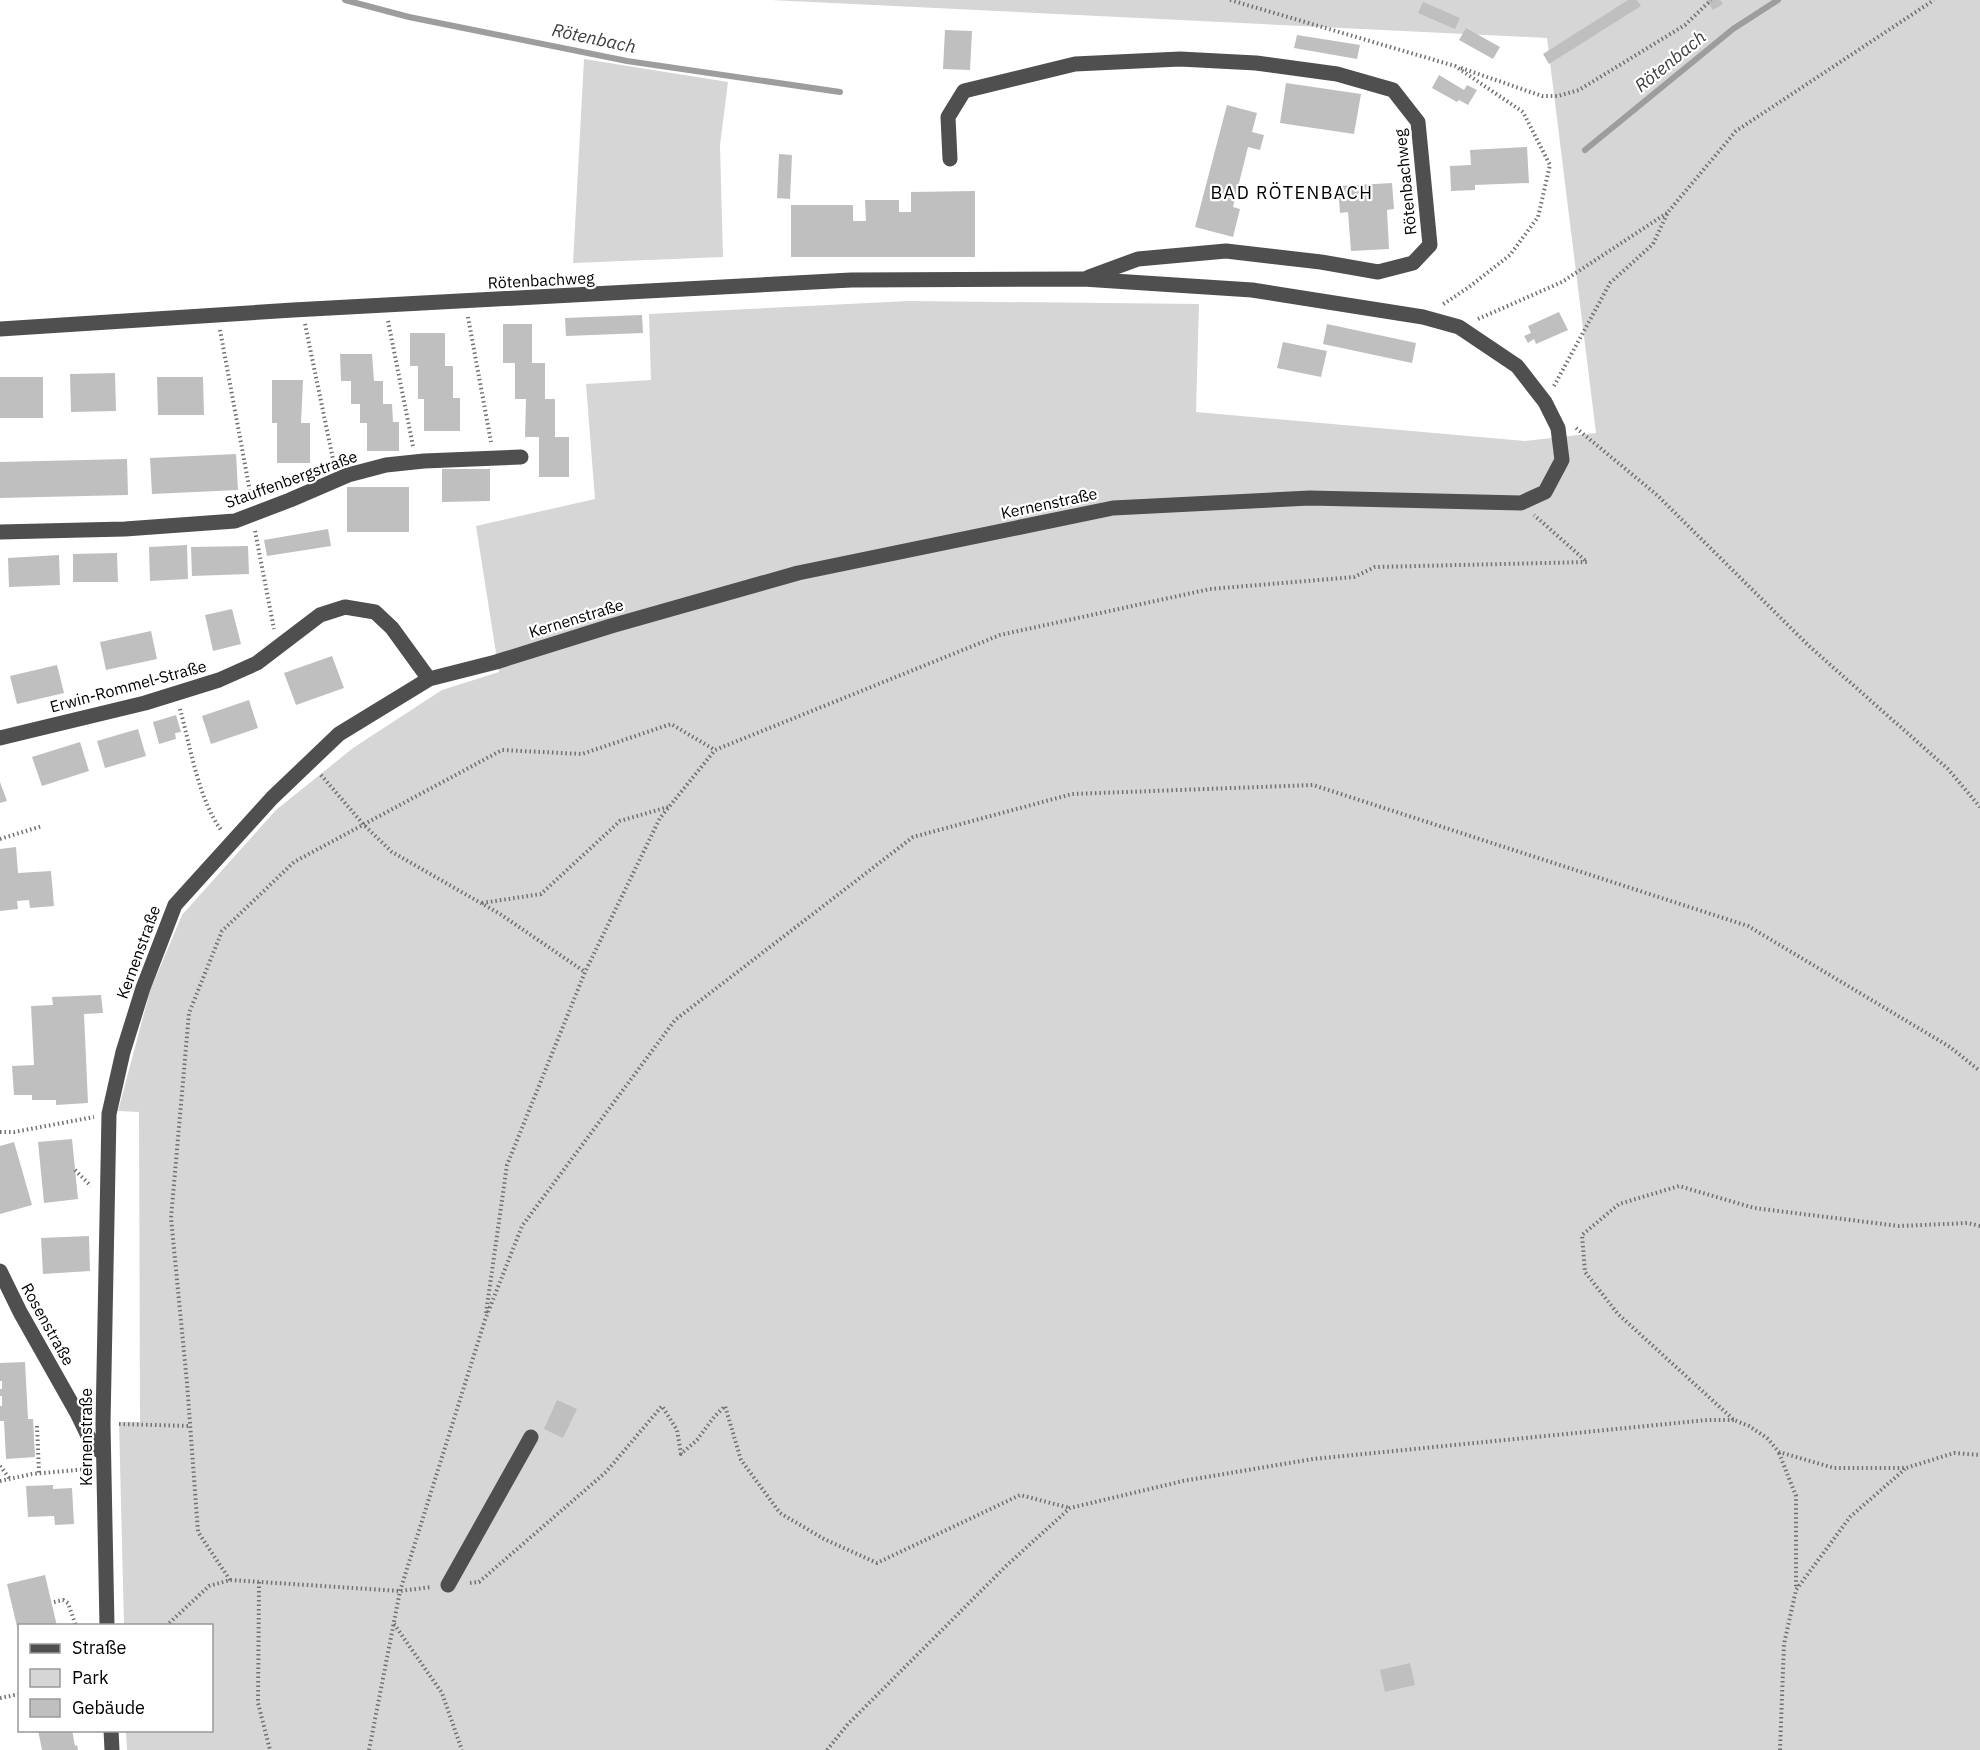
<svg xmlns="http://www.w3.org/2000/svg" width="1980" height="1750" font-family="'IBM Plex Sans',sans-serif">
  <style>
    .green { fill: #d6d6d6 }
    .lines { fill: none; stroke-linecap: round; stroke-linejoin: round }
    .stream { stroke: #9d9d9d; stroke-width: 6 }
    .building { fill: #bfbfbf }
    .path { stroke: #717171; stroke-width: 4; stroke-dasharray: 1.5 3; stroke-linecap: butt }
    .minor { stroke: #4f4f4f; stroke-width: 15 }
    .labels { text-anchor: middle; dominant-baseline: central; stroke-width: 4.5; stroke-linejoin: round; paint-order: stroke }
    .street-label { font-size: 16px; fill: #000; stroke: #fff }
    .water-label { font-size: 18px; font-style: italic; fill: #3e3e3e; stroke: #fff }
    .neighbourhood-label { font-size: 18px; letter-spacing: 1.5px; fill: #000; stroke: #fff }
  </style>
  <rect width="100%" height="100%" fill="#fff"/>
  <path class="green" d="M771,0H1980V1750H127L126,1731L212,1730V1626L124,1625L119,1422H140L139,1112L118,1111L150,991L182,915L276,810L353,748L442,690L499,672L476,526L595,499L586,384L651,380L649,314L909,301L1199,304L1196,412L1525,441L1596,433L1547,38Z
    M584,59L728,82L720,145L723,257L573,263Z"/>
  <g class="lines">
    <path class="stream" d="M345,0L409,17L627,61L840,92
      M1585,150L1733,29L1778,0"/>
  </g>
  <path class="building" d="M1628,0H1637L1641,6L1549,64L1543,54Z
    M1707,0H1720L1723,4L1713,10Z
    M1423,2L1460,18L1455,29L1418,13Z
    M1466,28L1500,47L1493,59L1459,40Z
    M945,30L972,31L970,70L943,69Z
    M1297,35L1360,45L1357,59L1294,48Z
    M1439,75L1464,90L1467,85L1477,90L1468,105L1459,100L1457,102L1432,88Z
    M1286,83L1361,94L1354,134L1280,123Z
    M1227,105L1257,113L1252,132L1264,135L1260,150L1248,147L1233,207L1240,209L1233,237L1195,227Z
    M1527,147L1529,183L1475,185V190L1451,191L1450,166L1471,165L1470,150Z
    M779,154L792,155L790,199L777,198Z
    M1392,183L1394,209L1387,210L1389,249L1351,251L1348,212L1340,213L1338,186Z
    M975,191V257H791V205H853V221H866L865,200H899V212H911V192Z
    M1559,312L1568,330L1536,344L1534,339L1528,343L1524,336L1531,333L1528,326Z
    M642,315L643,333L566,336L565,318Z
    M503,324H532V363H545V399H555V437H569V477H539V437H525L526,399H515V363H503Z
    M1327,324L1416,343L1412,363L1323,344Z
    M410,333H445V366H453V398H460V431H424V399H418V366H410Z
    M1283,342L1327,351L1321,377L1277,368Z
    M340,354H372L374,381H383V404H392L393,422H399V451H367V423H360V404H351V381H341Z
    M115,373L116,411L71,412L70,374Z
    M0,377H43V418H0Z
    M157,377H203L204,415H158Z
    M272,380H303L301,423H310V463H277V423H272Z
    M236,454L238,490L152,494L150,458Z
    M127,459L128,495L0,498V462Z
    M442,469H490V501L442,502Z
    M347,487H409V532H347Z
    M328,529L331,546L267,556L264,540Z
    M187,545L188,579L150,581L149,547Z
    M248,546L249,574L192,576L191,547Z
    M117,553L118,582H73V554Z
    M59,555L60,585L9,587L8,558Z
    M232,609L241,644L213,651L205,615Z
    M151,631L157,659L106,670L100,642Z
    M332,656L344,688L296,705L284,673Z
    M57,665L64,693L17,704L10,676Z
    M249,700L258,728L211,744L202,716Z
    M176,715L181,732L175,733L176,739L159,744L153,722Z
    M138,729L146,756L105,768L97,741Z
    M80,742L89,771L42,786L32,757Z
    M0,782L7,801L0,803Z
    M16,847L18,873L51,871L54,906L30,908L29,900L17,901L18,909L0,911V849Z
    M101,995L103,1013L84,1014L88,1103L56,1105V1100H32V1095H14L12,1066L34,1065L31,1006L53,1005L52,997Z
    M72,1139L78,1199L44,1203L38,1142Z
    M14,1142L32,1205L0,1214V1146Z
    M89,1236L90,1271L43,1274L41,1238Z
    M25,1362L28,1419H33L35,1457L6,1459L4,1421H0V1406H2V1396H0V1389H2V1381H0V1363Z
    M557,1400L577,1409L563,1438L544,1429Z
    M53,1485V1489L72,1488L74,1524L55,1525L54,1516L28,1517L26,1486Z
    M45,1575L57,1626H20L19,1635L7,1584Z
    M1410,1663L1415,1685L1385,1692L1380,1670Z
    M38,1730H72L75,1746L77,1745L78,1750H42Z"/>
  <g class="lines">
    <path class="path" d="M1230,0L1455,66L1523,112L1550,165L1538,217L1510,255L1469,287L1442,305
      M1461,68L1542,96H1558L1579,90L1685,25L1711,0
      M468,317L491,442
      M1478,319L1562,282L1667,213
      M388,321L413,446
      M305,324L334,464
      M220,330L251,497
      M1554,386L1610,283L1653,244L1668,212L1736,131L1934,0
      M1576,428L1657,495L1809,646L1948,769L1980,807
      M255,531L274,629
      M180,709C190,745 199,802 222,831
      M321,775L364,825L392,852L500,914L585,972
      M0,839L42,826
      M482,903L541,894L620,821L668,807
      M0,1132H14L94,1117
      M75,1170L91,1186
      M1980,1226L1968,1223L1899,1226L1754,1208L1679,1186L1619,1204L1582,1235L1585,1272L1618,1314L1734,1420L1749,1426L1767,1438L1779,1452L1834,1468H1906L1954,1453L1980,1455
      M486,1313L507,1165L585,972L660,818L715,750
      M119,1424L191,1426
      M37,1426L39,1473
      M1779,1453L1796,1496V1589
      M0,1466L10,1479
      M0,1481L32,1474L88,1469
      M230,1580L198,1532L187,1383L171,1218L189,1013L222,931L294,862L502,750L582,754L671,724L715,750L1000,635L1210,589L1354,577L1375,567L1587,562L1534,515
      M259,1582L258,1703L270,1750
      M470,1583L479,1582L606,1472L662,1406L677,1430L681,1454L697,1440L714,1417L725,1406L741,1460L780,1513L824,1539L877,1563L1020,1495L1070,1508
      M54,1602L63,1600L68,1603L76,1626
      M394,1624L442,1693L462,1750
      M166,1626L209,1586L230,1580L400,1591L432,1587
      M0,1698L20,1694
      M369,1750L400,1591L485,1320L522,1226L675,1020L913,837L1072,794L1313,785L1748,926L1950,1047L1980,1071
      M827,1750L848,1724L1006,1566L1070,1508L1183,1481L1313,1459L1707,1420H1734
      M1780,1750L1784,1644L1796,1590L1850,1517L1905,1469"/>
    <path class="minor" d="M950,159L948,117L964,91L1075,64L1180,59L1256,63L1337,74L1393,90L1418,122L1430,245L1413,263L1378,272L1321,262L1226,251L1138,259L1089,277
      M0,329L293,310L851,280L1083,279L1252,290L1423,317L1459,327L1517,366L1545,402L1558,428L1562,460L1545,492L1521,503L1310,498L1113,508L798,573L611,626L496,662L429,679L339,734L272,798L175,905L143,988L123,1052L109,1114L103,1424L107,1626
      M0,532L125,529L235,521L290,500L348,475L386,465L424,461L521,457
      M0,738L145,703L219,680L257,663L320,615L345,607L375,612L392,628L429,679
      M0,1271L20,1312L77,1413L93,1446L103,1453
      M448,1585L531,1437
      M111,1730L112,1750"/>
  </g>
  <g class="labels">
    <g class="street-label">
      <text transform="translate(1405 182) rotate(-96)">Rötenbachweg</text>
      <text transform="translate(541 280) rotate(-3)">Rötenbachweg</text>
      <text transform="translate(291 479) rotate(-20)">Stauffenbergstraße</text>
      <text transform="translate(1049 503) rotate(-12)">Kernenstraße</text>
      <text transform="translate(576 618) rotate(-17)">Kernenstraße</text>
      <text transform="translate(128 686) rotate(-15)">Erwin-Rommel-Straße</text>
      <text transform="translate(138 952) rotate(-70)">Kernenstraße</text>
      <text transform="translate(48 1324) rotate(61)">Rosenstraße</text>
      <text transform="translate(86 1437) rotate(-90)">Kernenstraße</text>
    </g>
    <g class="water-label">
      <text transform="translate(594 38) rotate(12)">Rötenbach</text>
      <text transform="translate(1670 61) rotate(-39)">Rötenbach</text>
    </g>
    <g class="neighbourhood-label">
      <text x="1292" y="192">BAD RÖTENBACH</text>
    </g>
  </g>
  <rect x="18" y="1624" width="195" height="108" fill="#ffffff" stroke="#999999" stroke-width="1.5"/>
  <rect x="30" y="1644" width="30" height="9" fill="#4f4f4f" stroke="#999999" stroke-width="1.5"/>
  <text x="72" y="1654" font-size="18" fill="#000000">Straße</text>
  <rect x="30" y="1669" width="30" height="18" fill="#d6d6d6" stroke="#999999" stroke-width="1.5"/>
  <text x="72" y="1684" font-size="18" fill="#000000">Park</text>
  <rect x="30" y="1699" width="30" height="18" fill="#bfbfbf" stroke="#999999" stroke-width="1.5"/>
  <text x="72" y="1714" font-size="18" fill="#000000">Gebäude</text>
</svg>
